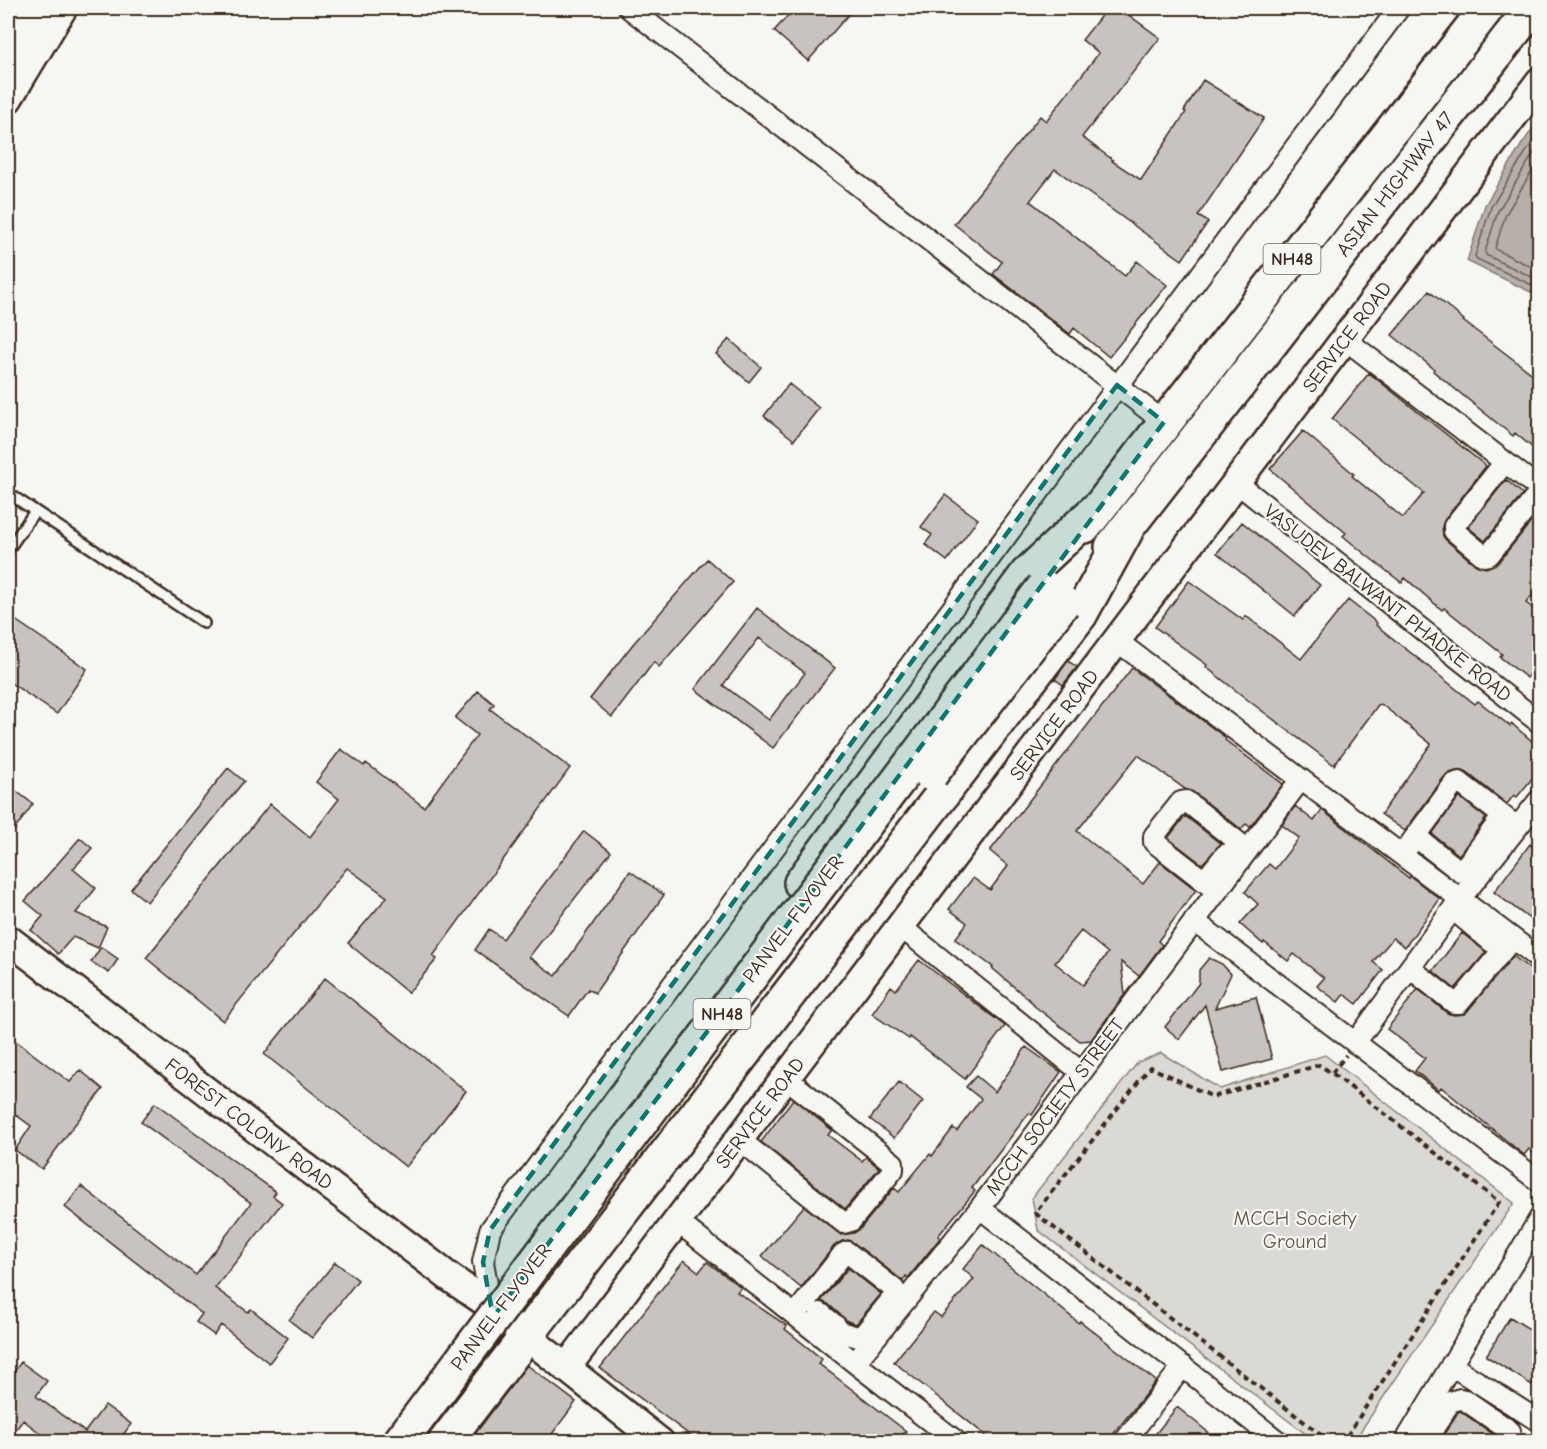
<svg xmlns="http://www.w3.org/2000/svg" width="1547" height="1449" font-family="'Comic Neue',sans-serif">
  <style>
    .green { fill: #dad9d3; stroke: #8a8278; stroke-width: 1.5 }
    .water { fill: #b6b0a9; stroke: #857a71; stroke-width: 1.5 }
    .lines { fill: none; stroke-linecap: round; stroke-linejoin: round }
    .shore { stroke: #6c6056; stroke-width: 1.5 }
    .building { fill: #c8c3be; stroke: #3b2a1e; stroke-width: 1.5; fill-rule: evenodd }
    .lane-casing { stroke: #3b2a1e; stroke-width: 14 }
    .street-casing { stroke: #3b2a1e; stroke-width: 24 }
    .secondary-casing { stroke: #3b2a1e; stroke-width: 32 }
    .highway-casing { stroke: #3b2a1e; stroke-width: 38 }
    .path { stroke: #3b2a1e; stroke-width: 4; stroke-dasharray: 6 4.5; stroke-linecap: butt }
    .lane { stroke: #f6f6f2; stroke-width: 9 }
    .street { stroke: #f6f6f2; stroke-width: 20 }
    .secondary { stroke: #f6f6f2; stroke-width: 27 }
    .highway { stroke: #f6f6f2; stroke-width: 33 }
    .highway-bridge-casing { stroke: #3b2a1e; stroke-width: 38; stroke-linecap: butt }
    .highway-bridge { stroke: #f6f6f2; stroke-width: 33 }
    .marked { fill: #0f766e; fill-opacity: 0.2; stroke: #0f766e; stroke-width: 4.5; stroke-dasharray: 12 8; stroke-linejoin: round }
    .labels { text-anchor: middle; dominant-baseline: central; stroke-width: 4.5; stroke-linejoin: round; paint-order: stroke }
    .shield { fill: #f6f6f2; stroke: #73675e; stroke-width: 1.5 }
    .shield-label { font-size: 18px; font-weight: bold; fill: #3b2a1e }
    .street-label { font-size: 20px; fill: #3b2a1e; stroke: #f6f6f2 }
    .park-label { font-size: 20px; fill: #63564b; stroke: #f6f6f2 }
  </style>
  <rect width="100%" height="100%" fill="#f6f6f2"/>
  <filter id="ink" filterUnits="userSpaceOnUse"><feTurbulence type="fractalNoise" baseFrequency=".0167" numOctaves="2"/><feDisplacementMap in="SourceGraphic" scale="12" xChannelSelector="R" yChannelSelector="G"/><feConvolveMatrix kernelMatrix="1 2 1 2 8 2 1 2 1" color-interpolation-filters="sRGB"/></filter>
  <g filter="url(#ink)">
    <path class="green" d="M1161,1053L1220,1089L1325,1055L1514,1203L1354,1441H1315L1038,1230L1032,1198L1138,1062Z"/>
    <path class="water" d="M1539,120V296L1467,261L1485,205L1522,144Z"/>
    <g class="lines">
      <path class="shore" d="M1540,130L1491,207L1475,256L1477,259L1540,289
        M1540,143L1498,211L1485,252L1486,255L1540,281
        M1540,158L1506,214L1495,248L1497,250L1540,271"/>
    </g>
    <path class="building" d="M795,8H854L808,61L774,31Z
      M1107,8H1119L1160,38L1082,137L1113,160L1112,161L1141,180L1186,112L1184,111L1203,80L1264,118L1198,216L1208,222L1182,260L1055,169L1030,201L1125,276L1137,261L1167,285L1109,357L1074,328L1070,334L993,274L1002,262L954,224L1040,116L1046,121L1099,53L1082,40Z
      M1429,291L1464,320L1463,321L1539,379V453L1515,433L1513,436L1433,371L1434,369L1392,335Z
      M729,339L761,367L749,382L716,354Z
      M1369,373L1486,466L1445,519L1442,526L1443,536L1446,540L1476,565L1486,568L1498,563L1539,512V587L1526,603L1539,613V662L1527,678L1500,657L1502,654L1444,608L1442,610L1405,578L1402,583L1370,558L1343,536L1346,533L1270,469L1303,431L1354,474L1352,476L1403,518L1424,493L1332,419Z
      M789,384L819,408L794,440L764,416Z
      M1506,480L1523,494L1485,541L1468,527Z
      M945,495L978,519L947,561L925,544L932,535L921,527Z
      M1242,522L1320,585L1295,616L1217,553Z
      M707,559L733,582L659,667L654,662L612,717L590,699L633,644Z
      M1189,581L1243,620L1246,616L1301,659L1348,600L1377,623L1376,625L1475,704L1478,701L1510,726L1512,724L1539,747V770L1517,797L1514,795L1507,804L1466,772L1460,770L1450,773L1444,777L1405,831L1381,814L1431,744L1381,704L1378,705L1334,765L1253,704L1206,667L1207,665L1155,627Z
      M757,608L835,668L773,748L695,689ZM759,638L805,673L769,720L723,685Z
      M8,615L87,669L57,714L8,681Z
      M1068,661L1077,667L1063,685L1055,679Z
      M1132,668L1226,738L1225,740L1283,784L1250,827L1246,824L1241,829L1193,792L1185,789L1138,755L1077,831L1143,884L1160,862L1196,890L1158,941L1162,945L1139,976L1121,962L1125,994L1091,1040L1080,1041L1033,1005L1034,1004L992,968L993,967L955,939L967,923L949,909L973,878L990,890L1008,866L990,851ZM1081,931L1108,953L1083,985L1055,963Z
      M478,691L494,704L490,709L570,768L433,956L437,959L408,993L348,943L387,897L347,868L223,1021L146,958L270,804L310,837L339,799L316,782L341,749L364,766L366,763L424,807L477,735L455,718Z
      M228,768L244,781L147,902L131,889Z
      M8,785L33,804L8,839Z
      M1459,797L1486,818L1459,855L1432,834Z
      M1295,806L1314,821L1322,810L1409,878L1410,876L1440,899L1405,947L1393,938L1373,962L1383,970L1357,1004L1344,994L1338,1002L1317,986L1324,978L1294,954L1288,961L1264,942L1263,944L1240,924L1258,904L1245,892L1269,864L1275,869L1299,838L1282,825Z
      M1185,816L1221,844L1202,864L1168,838Z
      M584,831L611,852L529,957L556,976L630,871L664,895L595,993L588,989L569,1016L475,950L489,929L503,939Z
      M80,838L92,848L73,869L96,888L76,913L107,927L98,948L73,937L58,954L31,930L43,916L25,901Z
      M1530,844L1539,851V926L1494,892Z
      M1462,933L1486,952L1455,989L1433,971Z
      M101,947L118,959L109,973L91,962Z
      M1513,956L1539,976V1158L1529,1149L1524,1155L1441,1087L1439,1090L1415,1071L1425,1058L1387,1029L1418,989L1447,1013L1454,1015L1465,1014Z
      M1209,958L1222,964L1231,974L1215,1008L1256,997L1272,1059L1223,1072L1205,1005L1179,1039L1165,1027L1199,983V970Z
      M919,960L1005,1026L965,1079L910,1037L909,1039L872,1014L891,986L896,990Z
      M325,978L466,1091L406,1167L264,1054Z
      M8,1035L70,1082L80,1070L103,1089L72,1128L42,1169L15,1150L31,1126L8,1109Z
      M1026,1047L1061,1072L1032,1115L1029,1113L972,1188L975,1191L938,1236L940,1238L908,1278L906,1276L903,1281L854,1243L849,1240L842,1241L834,1246L801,1288L762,1256L804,1206L841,1235L854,1233L860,1229L894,1188L899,1192L930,1154L932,1156L953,1128L957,1131L981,1099L966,1087L976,1076L995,1092Z
      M899,1082L923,1101L894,1138L870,1119Z
      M793,1099L832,1130L828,1135L862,1161L866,1157L879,1168L845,1209L761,1142Z
      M155,1103L276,1192L273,1196L282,1203L215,1288L248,1312L251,1309L288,1338L269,1363L221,1325L214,1335L196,1322L202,1314L65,1207L81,1186L196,1275L251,1203L141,1122Z
      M983,1245L1079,1323L1080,1321L1156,1381L1107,1442H980L985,1435L894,1362L934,1312L941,1317L974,1279L963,1269Z
      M684,1260L699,1272L707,1262L741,1287L737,1292L787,1326L785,1329L822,1359L819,1364L906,1431L904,1433L916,1442H699L600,1368Z
      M335,1262L358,1280L312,1338L289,1320Z
      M848,1268L881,1294L856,1324L847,1321L828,1304L821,1301Z
      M1510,1317L1539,1335V1372L1532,1385L1486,1356Z
      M21,1362L47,1381L36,1396L85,1432L105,1405L131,1424L118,1442H52L23,1420L8,1440V1380Z
      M527,1365L576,1402L546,1442H469Z
      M1177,1407L1208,1432L1200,1442H1149Z
      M1460,1411L1503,1441L1505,1442H1439L1458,1412Z"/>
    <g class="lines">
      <defs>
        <path id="lane" d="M8,493L204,623
          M8,550L35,511"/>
        <path id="street" d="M629,8L1164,422
          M1346,340L1540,489
          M1505,462L1454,526V531L1484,556L1489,555L1540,492
          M1237,483L1540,723
          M1117,641L1540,959
          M1416,837L1461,872L1497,824
          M1402,855L1454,784L1459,782L1517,827
          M1204,881L1225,855L1228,854L1239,862
          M1217,891L1154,842V836L1181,802L1186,801L1248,850
          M1455,911L1492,942
          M1194,921L1540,1182
          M901,927L1081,1072
          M1410,968L1454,1003H1459L1512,939
          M1355,1043L1460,899L1540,799
          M740,1140L844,1223L851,1221L893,1170V1163L786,1078
          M980,1208L1279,1442
          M678,1222L855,1363L957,1442
          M491,1306L483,1262L490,1230L1399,8
          M820,1313L836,1326L826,1340
          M795,1315L843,1254L847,1252L894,1289L896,1294L863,1335L858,1337L844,1333L834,1346
          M855,1363L980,1208L1301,779
          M1451,1365L1540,1422
          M1124,1442L1183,1366
          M1405,1442L1540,1218
          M1425,1442L1450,1402L1460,1399L1465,1400L1510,1431"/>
        <path id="secondary" d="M8,51L34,8
          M8,99L63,8
          M8,939L449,1277L491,1306L526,1336L660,1442
          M566,1368L1540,81"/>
        <path id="highway" d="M1085,526L1487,8
          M1112,547L1532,8
          M801,883L1027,574L1097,509
          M445,1442L1080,615L1126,531"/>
      </defs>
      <use href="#lane" class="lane-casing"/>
      <use href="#street" class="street-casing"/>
      <use href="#secondary" class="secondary-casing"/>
      <use href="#highway" class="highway-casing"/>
      <path class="path" d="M1332,1073L1346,1055
        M1330,1442L1035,1213L1150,1067L1213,1097L1319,1065L1332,1073L1499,1202L1343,1442"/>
      <use href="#lane" class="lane"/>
      <use href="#street" class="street"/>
      <use href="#secondary" class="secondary"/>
      <use href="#highway" class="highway"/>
      <defs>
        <path id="highway-bridge" d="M931,774L1063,603
          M400,1442L1044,587"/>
      </defs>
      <use href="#highway-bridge" class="highway-bridge-casing"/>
      <use href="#highway-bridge" class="highway-bridge"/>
    </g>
  </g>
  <path class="marked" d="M1117,385L1164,422L497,1312L491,1306L483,1262L490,1230Z"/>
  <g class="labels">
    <g class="shield">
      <rect x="1263.5" y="244" width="57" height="30" rx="4.5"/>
      <rect x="693.5" y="999" width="57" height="30" rx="4.5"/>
    </g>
    <g class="shield-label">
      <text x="1292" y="259">NH48</text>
      <text x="722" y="1014">NH48</text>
    </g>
    <g class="street-label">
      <text transform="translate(1395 184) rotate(-52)">ASIAN HIGHWAY 47</text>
      <text transform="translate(1347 337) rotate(-53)">SERVICE ROAD</text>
      <text transform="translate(1388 603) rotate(38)">VASUDEV BALWANT PHADKE ROAD</text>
      <text transform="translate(1054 725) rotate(-53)">SERVICE ROAD</text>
      <text transform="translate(793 919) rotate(-53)">PANVEL FLYOVER</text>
      <text transform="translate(1055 1107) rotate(-53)">MCCH SOCIETY STREET</text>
      <text transform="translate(760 1113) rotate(-53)">SERVICE ROAD</text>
      <text transform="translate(249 1124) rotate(37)">FOREST COLONY ROAD</text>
      <text transform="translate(501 1307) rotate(-53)">PANVEL FLYOVER</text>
    </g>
    <g class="park-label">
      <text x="1295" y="1218">MCCH Society<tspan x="1295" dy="23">Ground</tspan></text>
    </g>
  </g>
  <rect width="1547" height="1449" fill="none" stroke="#f6f6f2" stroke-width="30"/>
  <rect x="15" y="15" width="1517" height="1419" fill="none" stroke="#3b2a1e" stroke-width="2" filter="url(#ink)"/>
</svg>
